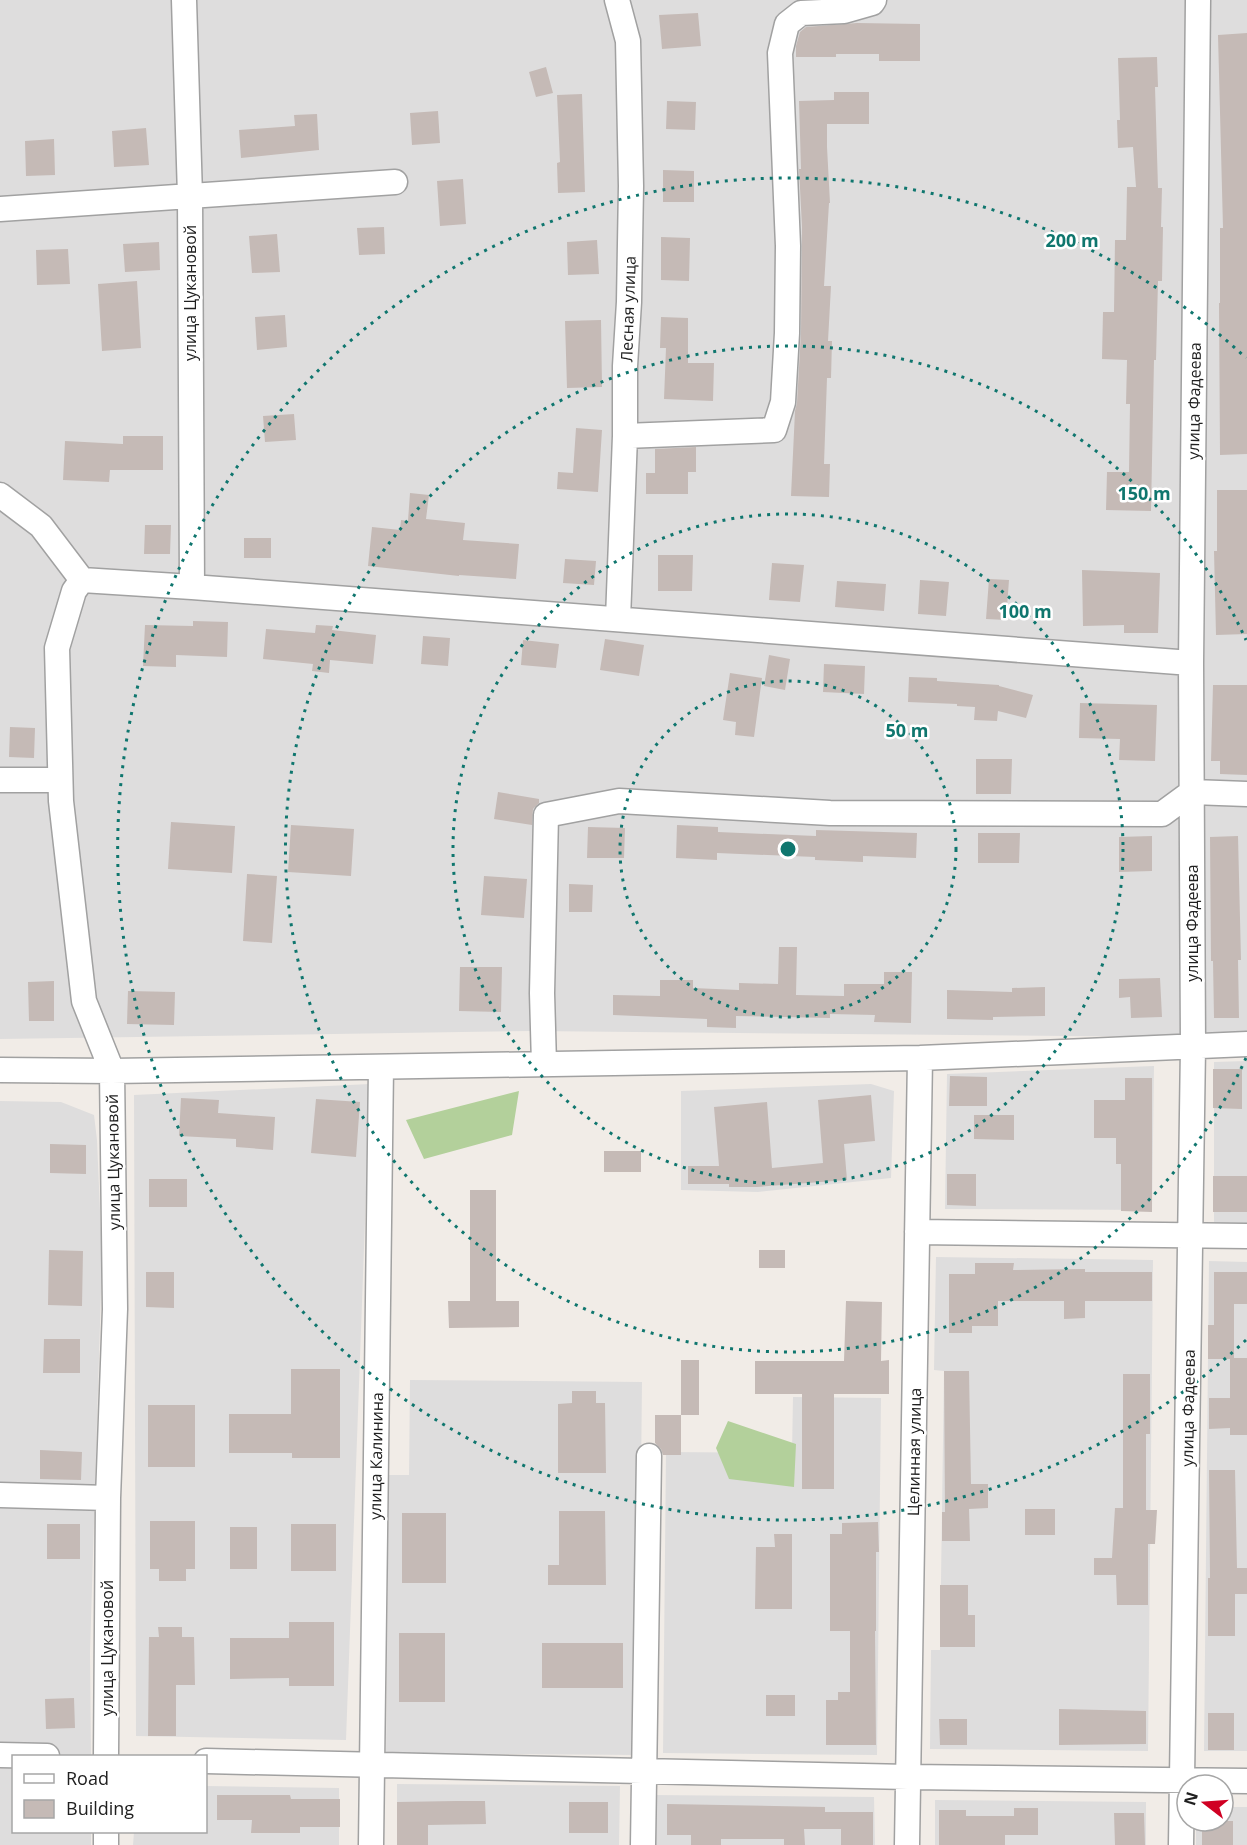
<svg xmlns="http://www.w3.org/2000/svg" width="1247" height="1845" font-family="'Open Sans',sans-serif">
  <style>
    .residential { fill: #dedddd }
    .forest { fill: #b3d09b }
    .building { fill: #c5bab6 }
    .lines { fill: none; stroke-linecap: round; stroke-linejoin: round }
    .street-casing { stroke: #a1a1a1; stroke-width: 27 }
    .street { stroke: #fff; stroke-width: 24 }
    .ring { fill: none; stroke: #0f766e; stroke-width: 3; stroke-dasharray: 3 6 }
    .labels { text-anchor: middle; dominant-baseline: central; stroke-width: 5; stroke-linejoin: round; paint-order: stroke }
    .street-label { font-size: 16px; fill: #202020; stroke: #fff }
    .centre { fill: #0f766e; stroke: #fff; stroke-width: 3 }
    .ring-label { font-size: 18px; text-anchor: middle; font-weight: bold; fill: #0f766e; stroke: #fff; stroke-width: 5; stroke-linejoin: round; paint-order: stroke }
  </style>
  <rect width="100%" height="100%" fill="#f1ece7"/>
  <path class="residential" d="M0,0H1247V1034L1174,1037L532,1031L0,1039Z
    M1247,1061V1223H1214V1062Z
    M1154,1066L1152,1210L945,1209L947,1074Z
    M370,1084L346,1740L136,1736L134,1095Z
    M871,1084L894,1091L891,1178L758,1192L681,1190V1091Z
    M0,1101L61,1102L94,1115L97,1140L102,1258L90,1653L91,1756H14V1832H91V1845H0Z
    M936,1257L1153,1260L1148,1751L930,1749L931,1650H940L944,1371L934,1370Z
    M1209,1261L1247,1262V1751H1204Z
    M410,1380L642,1382L638,1755L386,1753L389,1475H409Z
    M793,1397L881,1398L877,1755L663,1753L666,1452L792,1453Z
    M397,1784L620,1786L619,1845H397Z
    M206,1786L339,1788V1845H133L134,1832H206Z
    M654,1795L874,1797L875,1845H654Z
    M935,1800L1146,1802V1845H935Z
    M1223,1807H1247V1845H1196V1821H1223Z"/>
  <path class="forest" d="M519,1091L512,1135L424,1159L406,1120Z
    M728,1421L796,1444L794,1487L729,1479L716,1448Z"/>
  <path class="building" d="M698,13L701,46L662,49L659,15Z
    M857,23L920,24V61H879V54H836V57H796V46L800,32L806,27Z
    M1247,33V454L1220,455L1219,303H1220V228H1223L1218,35Z
    M1157,57L1158,87H1155L1158,188H1162L1161,227H1163L1162,281H1158L1156,360H1154L1151,511L1106,510L1107,472H1129L1130,404H1126L1127,360L1102,359L1103,312H1114L1115,240H1126L1127,187H1136L1133,147L1118,148L1117,120H1120L1118,58Z
    M546,67L553,93L536,97L529,72Z
    M834,92H869V124H827V147L830,203H829L824,286H831L828,341H832L831,378H827L824,464H830L829,497L791,496L795,411L797,403L801,333L802,227L799,169H801L799,101L834,100Z
    M582,94L585,192L558,193L557,163L560,162L557,95Z
    M667,101L696,102L695,130L666,129Z
    M438,111L440,143L412,145L410,113Z
    M317,114L319,150L241,158L239,130L295,126L294,115Z
    M146,128L149,165L114,167L112,131Z
    M54,139L55,175L26,176L25,141Z
    M663,170L694,171V202H663Z
    M463,179L466,224L440,226L437,181Z
    M384,227L385,254L359,255L357,228Z
    M277,234L280,272L252,273L249,236Z
    M661,237L690,238L689,281L661,280Z
    M597,240L599,274L568,275L567,242Z
    M159,242L160,270L125,272L123,244Z
    M68,249L70,284L37,285L36,250Z
    M137,281L141,348L102,351L98,284Z
    M285,315L287,347L257,350L255,317Z
    M661,317L688,318V363H714L713,401L664,399L666,348H660Z
    M601,320L602,387L567,388L565,321Z
    M294,414L296,440L265,442L263,416Z
    M576,428L602,430L598,492L557,489L558,472L573,473Z
    M123,436H163V470H110L109,482L63,480L65,441L123,444Z
    M696,447V472H688V494H646V473H655V449Z
    M1217,490H1247V634L1216,635L1214,551H1217Z
    M410,493L429,495L426,519L465,523L463,540L519,544L516,579L459,575V576L368,566L372,527L400,530L401,520L408,521Z
    M145,525H171L170,554H144Z
    M244,538H271V558H244Z
    M658,555H693L692,591H658Z
    M565,559L596,561L594,585L563,583Z
    M772,563L804,565L800,602L769,600Z
    M1082,570L1160,573L1158,633H1124V625L1083,626Z
    M989,579L1009,580L1006,620L986,619Z
    M920,580L949,582L946,616L918,614Z
    M837,581L886,584L884,611L835,607Z
    M193,621L228,622L227,657L176,655V667L143,666L145,625L193,626Z
    M316,625L333,626L332,630L376,635L373,664L330,660L329,673L312,671L313,664L263,659L266,629L315,633Z
    M423,636L450,638L448,666L421,664Z
    M605,639L644,645L639,676L600,670Z
    M523,640L559,644L556,668L521,665Z
    M769,655L790,659L785,690L764,686Z
    M824,664L865,666L864,694L823,692Z
    M730,673L762,678L754,737L735,735L736,722L723,720Z
    M909,677L937,678V681L999,685V686L1033,695L1026,718L998,711L997,721L974,720L975,707L957,706V704L908,702Z
    M1213,685H1247V775L1220,774V761H1211Z
    M1080,703L1157,705L1155,761L1119,760L1120,739L1079,738Z
    M10,727L35,728L34,758L9,757Z
    M976,759H1012L1011,794H976Z
    M498,792L539,799V803L533,809L532,825L494,819Z
    M171,822L235,826L232,873L168,869Z
    M291,825L354,829L351,876L288,872Z
    M677,825L718,827V832L816,836V830L917,833L916,858L863,856V862L815,860V857L717,853V860L676,858Z
    M588,827L625,828L624,858H587Z
    M978,833H1020L1019,863H978Z
    M1152,836V871L1119,872V837Z
    M1238,836L1241,960H1238L1239,1018H1214L1213,961H1211L1210,837Z
    M247,874L277,876L272,943L243,941Z
    M484,876L527,879L524,918L481,915Z
    M569,884L593,885L592,912H569Z
    M779,947H797L796,995L844,996V984H884V972H912L911,1023L874,1022L875,1015L830,1014V1018L736,1016V1028L707,1027V1019L613,1015V995L660,996V980H693V988L739,990V983L778,984Z
    M460,967H502L501,1012L459,1011Z
    M1160,978L1162,1017L1131,1018L1130,997L1119,998V979Z
    M54,981V1021H29L28,982Z
    M1045,987V1016L993,1017V1020L947,1019V990L1012,992V988Z
    M128,991L175,992L174,1025L127,1024Z
    M1213,1069H1242V1109L1213,1108Z
    M950,1076L987,1077V1106H949Z
    M1125,1078H1152V1212L1121,1211V1164H1116V1138H1094V1100H1125Z
    M871,1095L875,1141L844,1144L847,1180L757,1187H729V1184H688V1166H719L714,1107L767,1102L772,1168L823,1163L818,1100Z
    M181,1098L219,1100L218,1113L275,1117L273,1150L236,1147V1139L179,1136Z
    M316,1099L360,1102L356,1157L311,1153Z
    M974,1115H1014V1140L974,1139Z
    M50,1144L86,1145V1174L50,1173Z
    M604,1151H641V1172H604Z
    M947,1174H976V1206L947,1205Z
    M1213,1176H1247V1212H1213Z
    M149,1179H187V1207H149Z
    M470,1190H496V1301H519V1327L449,1328L448,1301H470Z
    M49,1250L83,1251L82,1306L48,1305Z
    M759,1250H785V1268H759Z
    M975,1263H1014L1013,1270L1085,1269V1272H1152V1301H1085V1318L1064,1319V1301H998V1326H972V1333H949V1274H975Z
    M146,1272H174V1308L146,1307Z
    M1214,1272H1247V1304H1234V1358H1247V1435H1230V1428L1209,1429V1398H1230V1359H1208V1325H1214Z
    M846,1301L882,1302L881,1361L889,1360V1394H834V1489H802V1394H755V1361H844Z
    M44,1339H80V1373H43Z
    M681,1360H699V1415H681Z
    M291,1369H340V1458H292V1453H229V1414H291Z
    M944,1371H969L971,1484H988V1508L969,1509L970,1541H942V1512H945Z
    M1123,1374H1150V1434H1146V1510H1157L1155,1544H1148V1605H1117L1116,1575H1094V1558H1112L1115,1508H1123Z
    M572,1391H596V1403H605L606,1473H558V1404L572,1403Z
    M148,1405H195V1467H148Z
    M655,1415H681V1455H663L661,1449L655,1443Z
    M40,1450L82,1452L81,1480L40,1479Z
    M1209,1470H1235L1237,1568H1247V1594H1235V1636H1208V1578H1210Z
    M1025,1509H1055V1535H1025Z
    M559,1511H605L606,1585H548V1565H559Z
    M402,1513H446V1583H402Z
    M150,1521H195V1569H186V1581H159V1569H150Z
    M878,1522L879,1552H876V1631H875L876,1745H826V1700H838V1692H850V1631H830V1534H842V1523Z
    M47,1524H80V1559H47Z
    M291,1524H336V1571H291Z
    M230,1527H257V1569H230Z
    M774,1534H792V1609H755L756,1547H775Z
    M940,1585H968V1615H975V1647H940Z
    M289,1622H334V1686H289V1678L230,1679V1638H289Z
    M158,1627H182V1637H194L195,1685H176V1736H148L149,1637H159Z
    M399,1633H445V1702H399Z
    M542,1643H623V1688H542Z
    M766,1695H795V1716H766Z
    M74,1698L75,1728L46,1729L45,1699Z
    M1059,1709L1146,1711V1744L1059,1745Z
    M1208,1713H1234V1750H1208Z
    M939,1719H967V1745H940Z
    M217,1795H290L291,1799H340V1827H300V1833H251L252,1820H217Z
    M456,1801H485L486,1824L428,1825V1845H397V1802Z
    M569,1802H608V1833H569Z
    M667,1804L825,1807V1812H873V1845H841V1829H804L805,1845H784V1839H721V1845H691V1835H667Z
    M1014,1808H1038V1835H1005V1845H939V1810H966V1816H1014Z
    M1114,1813H1144L1145,1845H1115Z
    M1202,1821H1233V1845H1202Z"/>
  <g class="lines">
    <defs>
      <path id="street" d="M184,0L190,196L192,587
        M617,0L628,41L631,186L629,302L625,366V436L618,619
        M0,209L395,182
        M625,436L774,430L783,402L787,333L788,246L780,53L787,24L801,13L844,11L872,3L874,0
        M0,495L41,526L82,580L192,587L1191,663
        M82,580L74,591L57,648L61,801L84,1001L112,1071L115,1309L108,1498L106,1756
        M0,780H60
        M544,1064L542,993L546,815L619,801L830,813L1162,814L1192,792L1247,794
        M0,1070L112,1071L920,1058L1247,1044
        M917,1232L1247,1236
        M0,1495L108,1498
        M0,1755L47,1756
        M206,1761L908,1777L1247,1781
        M106,1845V1832
        M371,1845L381,1067
        M643,1845L649,1456
        M907,1845L920,1058
        M1181,1845L1193,1047L1191,663L1198,0"/>
    </defs>
    <use href="#street" class="street-casing"/>
    <use href="#street" class="street"/>
  </g>
  <g class="ring">
    <circle cx="788" cy="849" r="168"/>
    <circle cx="788" cy="849" r="335"/>
    <path d="M1246 1058A503 503 0 1 1 1246 640"/>
    <path d="M1246 1340A671 671 0 1 1 1246 358"/>
  </g>
  <g class="labels">
    <g class="street-label">
      <text transform="translate(190 293) rotate(-90)">улица Цукановой</text>
      <text transform="translate(628 309) rotate(-88)">Лесная улица</text>
      <text transform="translate(1194 401) rotate(-89)">улица Фадеева</text>
      <text transform="translate(1192 923) rotate(-90)">улица Фадеева</text>
      <text transform="translate(113 1162) rotate(-91)">улица Цукановой</text>
      <text transform="translate(1188 1408) rotate(-89)">улица Фадеева</text>
      <text transform="translate(914 1452) rotate(-89)">Целинная улица</text>
      <text transform="translate(376 1456) rotate(-89)">улица Калинина</text>
      <text transform="translate(107 1648) rotate(-90)">улица Цукановой</text>
    </g>
  </g>
  <circle cx="788" cy="849" r="9" class="centre"/>
  <g class="ring-label">
    <text x="1072" y="247">200 m</text>
    <text x="1144" y="500">150 m</text>
    <text x="1025" y="618">100 m</text>
    <text x="907" y="737">50 m</text>
  </g>
  <rect x="12" y="1755" width="195" height="78" fill="#ffffff" stroke="#a6a6a6" stroke-width="1.5"/>
  <rect x="24" y="1774" width="30" height="9" fill="#ffffff" stroke="#a6a6a6" stroke-width="1.5"/>
  <text x="66" y="1785" font-size="18" fill="#202020">Road</text>
  <rect x="24" y="1800" width="30" height="18" fill="#c5bab6" stroke="#a6a6a6" stroke-width="1.5"/>
  <text x="66" y="1815" font-size="18" fill="#202020">Building</text>
  <g transform="translate(1205 1803) rotate(287)"><circle r="28" fill="#ffffff" stroke="#a6a6a6" stroke-width="1.5"/>
  <path d="M0-4.5L10 22L0 15L-10 22Z" fill="#d00023"/>
  <text y="-9" font-size="16" font-weight="bold" text-anchor="middle" fill="#202020">N</text>
  </g>
</svg>
